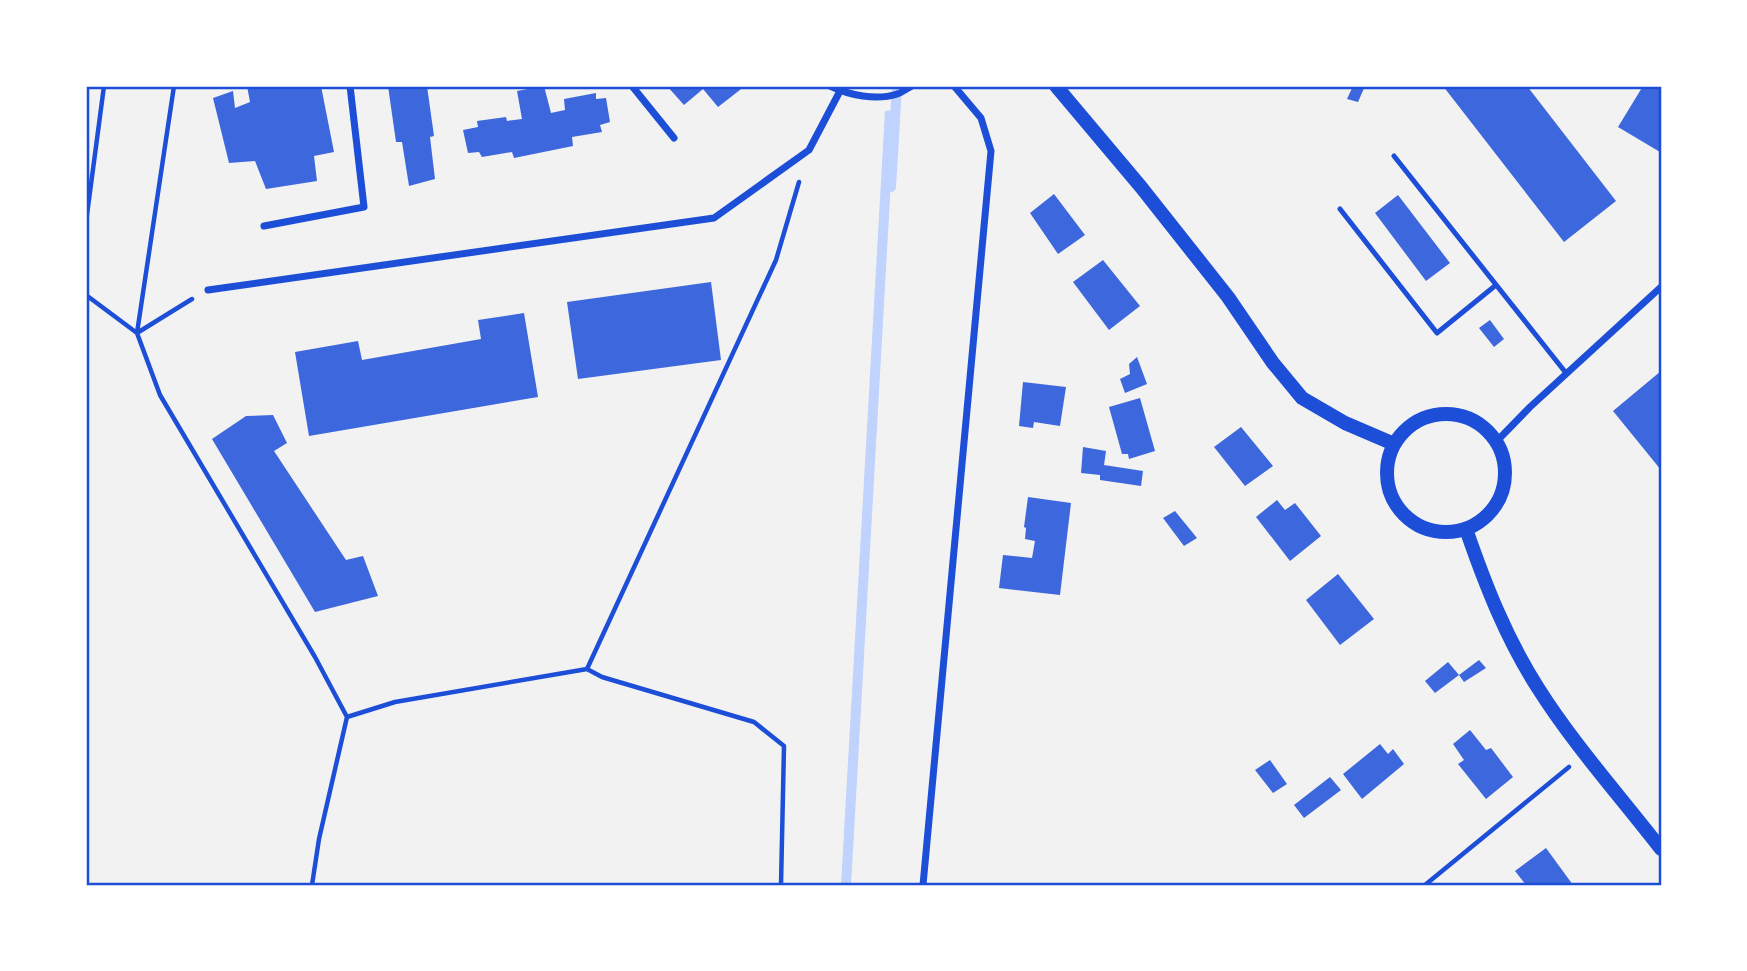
<svg xmlns="http://www.w3.org/2000/svg" width="1747" height="971" font-family="Arial,sans-serif">
  <style>
    .water { fill: #bfd3fe }
    .lines { fill: none; stroke-linecap: round; stroke-linejoin: round }
    .stream { stroke: #bfd3fe; stroke-width: 10 }
    .building { fill: #3d67dc }
    .path { stroke: #1d4ed8; stroke-width: 4.5 }
    .service { stroke: #1d4ed8; stroke-width: 5 }
    .minor { stroke: #1d4ed8; stroke-width: 7 }
    .secondary { stroke: #1d4ed8; stroke-width: 14 }
    .neatline { fill: none; stroke: #1d4ed8; stroke-width: 2.5 }
  </style>
  <rect width="100%" height="100%" fill="#f2f2f2"/>
  <path class="water" d="M895,110L851,885H841L885,111Z"/>
  <g class="lines">
    <path class="stream" d="M891,187L897,86"/>
  </g>
  <path class="building" d="M247,86H321L334,152L314,156L317,181L266,189L255,161L229,163L213,98L233,91L235,108L250,102Z
    M388,86H427L434,136L430,137L435,179L409,186L402,142H396Z
    M544,86L551,113L565,110L564,99L596,93V99L606,98L610,122L600,125L602,132L572,137L573,146L514,158L512,152L482,157L479,152L468,153L463,130L478,127L477,121L506,117L507,121L522,119L517,91Z
    M667,86H745L718,107L703,89L684,105Z
    M1353,86H1365L1358,102L1347,99Z
    M1443,86H1527L1616,201L1564,242Z
    M1643,86H1661L1660,152L1618,127Z
    M1054,194L1085,235L1058,254L1030,213Z
    M1398,195L1450,263L1426,281L1375,213Z
    M1103,260L1140,306L1109,330L1073,282Z
    M711,282L721,360L578,379L567,302Z
    M524,313L538,397L309,436L295,352L358,341L362,360L481,339L478,320Z
    M1490,320L1504,339L1494,347L1479,328Z
    M1137,357L1147,384L1125,393L1120,379L1130,374L1129,364Z
    M1661,371V470L1613,411Z
    M1023,382L1066,387L1060,426L1034,422L1033,428L1019,426Z
    M1140,398L1155,451L1129,459L1128,454H1122L1109,407Z
    M273,415L287,443L274,451L346,560L363,556L378,596L315,612L212,439L246,416Z
    M1241,427L1273,466L1245,486L1214,447Z
    M1083,447L1106,451L1104,465L1143,471L1141,486L1100,480V475L1081,473Z
    M1028,497L1071,503L1060,595L999,588L1003,555L1032,558L1035,541L1025,539L1026,528L1024,527Z
    M1277,500L1285,510L1295,503L1321,536L1290,561L1256,517Z
    M1175,511L1197,538L1184,546L1163,518Z
    M1338,574L1374,619L1340,645L1306,600Z
    M1479,660L1486,668L1464,682L1459,675Z
    M1448,662L1459,675L1435,693L1425,681Z
    M1470,730L1486,750L1491,748L1513,777L1486,799L1458,764L1464,760L1453,744Z
    M1380,744L1388,754L1393,749L1404,764L1362,799L1343,774Z
    M1270,760L1287,784L1273,793L1255,770Z
    M1330,777L1341,790L1304,818L1294,805Z
    M1546,848L1573,885H1526L1515,871Z"/>
  <g class="lines">
    <path class="path" d="M174,86L137,333L192,299
      M86,222L104,86
      M86,295L137,333L160,395L315,657L347,717L319,839L312,885
      M587,669L602,677L754,722L784,746L781,885
      M347,717L395,702L587,669L776,260L799,182
      M1425,885L1569,767"/>
    <path class="service" d="M1394,156L1566,373
      M1340,209L1437,333L1496,285"/>
    <path class="minor" d="M632,86L674,138
      M830,86C849,95 876,101 897,94C902,93 907,88 912,86
      M264,226L364,207L350,86
      M208,290L714,218L809,150L840,91
      M1496,442L1530,407L1661,287
      M923,885L991,151L981,118L954,86"/>
    <path class="secondary" d="M1056,86L1141,187L1228,297L1273,363L1302,398L1345,423L1394,444
      M1387 473a59 59 0 1 1 118 0a59 59 0 1 1-118 0Z
      M1466,529C1485,584 1506,638 1538,688C1574,745 1620,796 1661,849"/>
  </g>
  <rect width="1747" height="971" fill="none" stroke="#ffffff" stroke-width="175"/>
  <rect x="88" y="88" width="1572" height="796" class="neatline"/>
</svg>
